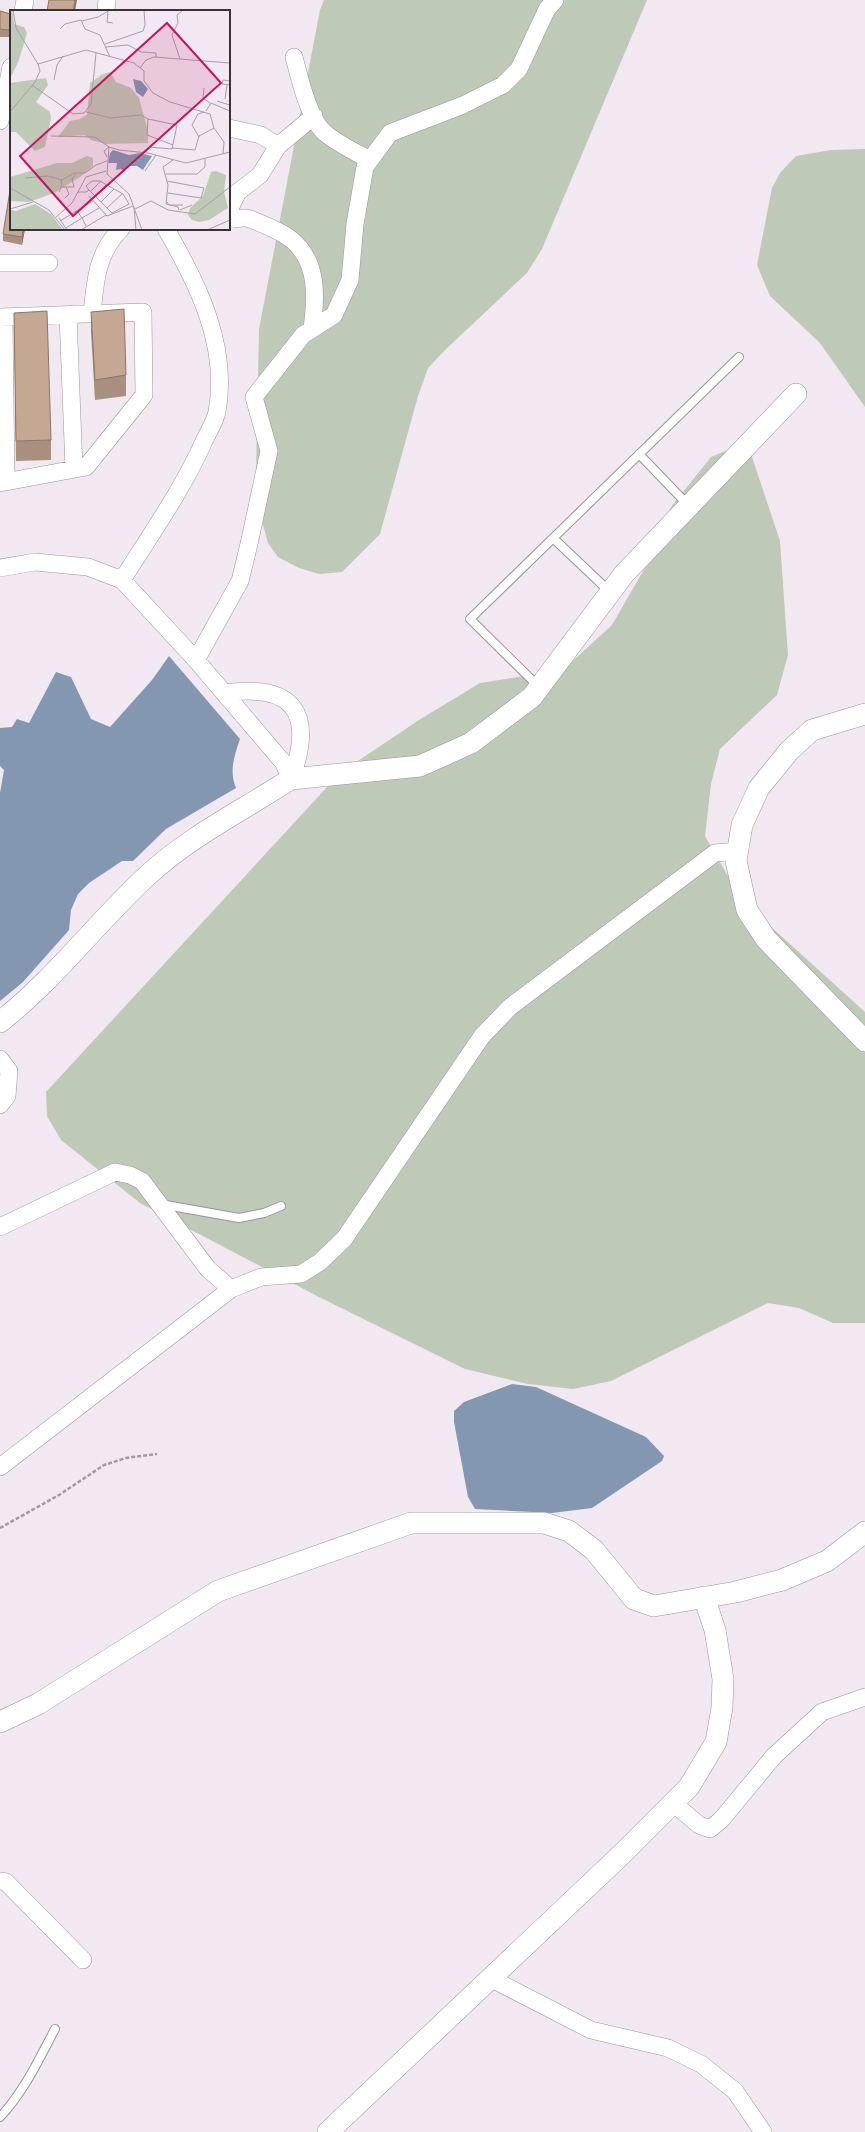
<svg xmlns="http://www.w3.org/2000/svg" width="865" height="2132" font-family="Ubuntu,sans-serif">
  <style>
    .green { fill: #becab7 }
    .water { fill: #8397b1 }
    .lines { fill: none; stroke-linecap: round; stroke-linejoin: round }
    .service-casing { stroke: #9b939b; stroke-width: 10 }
    .minor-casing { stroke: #9b939b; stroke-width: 18 }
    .tertiary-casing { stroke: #9b939b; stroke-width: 22 }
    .path { stroke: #a19ba1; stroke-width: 2.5; stroke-dasharray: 4 2; stroke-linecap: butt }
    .service { stroke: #fff; stroke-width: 8 }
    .minor { stroke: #fff; stroke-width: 17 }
    .tertiary { stroke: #fff; stroke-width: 21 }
    .wall { fill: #a9907e }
    .shaded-wall { fill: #8a7667 }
    .building { fill: #c5a893; stroke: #8a7667 }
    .inset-road { fill: none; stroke: #a69fa6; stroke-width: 1 }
    .view { fill: #c2185b; fill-opacity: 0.15; stroke: #c2185b; stroke-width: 2 }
    .inset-edge { fill: none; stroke: #363236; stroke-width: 2 }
  </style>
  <rect width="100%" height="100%" fill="#f1e8f1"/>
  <path class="green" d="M324,0H647L542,249L527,273L445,350L428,368L418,396L380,534L342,572L319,574L299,568L278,557L268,543L259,510L256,474L259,329L320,10Z
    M865,149V407L820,343L770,296L757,265L772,188L780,173L796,156L831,150Z
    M739,445L751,454L780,541L788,655L777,695L720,749L711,784L705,836L733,885L769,925L865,1012V1323H833L799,1308L768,1303L611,1381L573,1389L528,1384L465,1369L319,1297L140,1203L61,1140L47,1116L46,1092L340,773L419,720L480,683L563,670L612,625L646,566L671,507L711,457Z"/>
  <path class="water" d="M169,656L240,739C234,757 229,771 236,788L166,829L133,861H122L89,883L78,894L71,910L69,930L23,982L0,1001V793L4,770L0,766V728L12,727L17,719L29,723L56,672L71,677L91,719L110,727L152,680Z
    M512,1384L536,1387L646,1437L664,1456L662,1461L592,1508L552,1513L475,1509L468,1497L454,1422V1411L464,1402Z"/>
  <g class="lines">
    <defs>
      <path id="service" d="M639,454L689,506
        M553,538L610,592
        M539,687L470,619L739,357
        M160,1204L239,1218L264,1213L281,1206
        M0,2117C24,2092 39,2059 55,2029"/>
      <path id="minor" d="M23,11L25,0
        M106,11L107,0
        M294,57C299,76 309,120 325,133C338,144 355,152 370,160
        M0,121L11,67
        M229,128L261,135L278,146
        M229,210L238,192L260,175L278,146L314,116
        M229,217C236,221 243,216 250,219C263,224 281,231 292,240C319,263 316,298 312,329
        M0,263H49
        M92,314C95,282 97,252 121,229
        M68,315L74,469
        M0,317L143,312L144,395L86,467L0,483
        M4,317L6,481
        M0,568L35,562L88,567L122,580L196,660L283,762L291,779
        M122,580C151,534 183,489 205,439C209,431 215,421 217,412C229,346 198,284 166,229
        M196,660L240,581L249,544L269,451L254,397L303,335L334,315L350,280L355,224L365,167L390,133L463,105L503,85L519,69L547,9L555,0
        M224,693C295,683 315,714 291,779
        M0,1059L9,1071L7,1096L0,1105
        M0,1227L115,1172L130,1175L142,1181L208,1269L231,1289
        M0,1467L231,1289L261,1277L301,1274L320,1262L344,1239L482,1036L510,1007L715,853L738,851
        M673,1803L699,1825L710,1829L721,1820L774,1756L822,1712L865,1697
        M0,1881L6,1882L83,1960
        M490,1978L591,2030L668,2048L701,2064L735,2091L763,2132"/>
      <path id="tertiary" d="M865,714L812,730L789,751L759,788L742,825L736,861L747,910L766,939L865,1041
        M0,1022C55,979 97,922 148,875C187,839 234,815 278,787L291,779L420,766L471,743L532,697L624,574L796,394
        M0,1722L38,1704L218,1591L411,1523H544L569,1531L594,1550L634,1599L654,1606L736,1592L782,1580L827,1561L865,1532
        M328,2132L622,1854L689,1787L716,1742L722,1708L723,1679L715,1630L704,1597"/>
    </defs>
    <use href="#service" class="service-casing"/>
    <use href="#minor" class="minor-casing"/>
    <use href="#tertiary" class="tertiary-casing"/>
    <path class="path" d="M0,1528L59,1495L104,1465L126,1458L157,1454"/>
    <use href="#service" class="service"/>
    <use href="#minor" class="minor"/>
    <use href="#tertiary" class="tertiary"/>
  </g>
  <path class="wall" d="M0,11L11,14L9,37H0Z
    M25,229L22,245L3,241V234Z
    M91,312L126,375V396L95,400L91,332Z
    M14,313L51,440V460L16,461Z"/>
  <path class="shaded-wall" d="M75,0H77L75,11H73Z
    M11,24V32L9,37V30Z
    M23,229H25L22,245V237Z"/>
  <path class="building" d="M49,0H75L73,11H47Z
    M0,11L11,14V24L9,30L0,29Z
    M11,184V229H23L22,237L3,234Z
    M124,309L126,375L95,380L91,312Z
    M47,311L51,440L16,441L14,313Z"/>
  <g transform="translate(10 10)">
    <rect width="220" height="220" fill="#f1e8f1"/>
    <path d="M0,0H2L4,14L14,17L17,23L9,50L0,69ZM100,62L106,72L121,78L129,88L138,121V133L96,134L81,130L75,125L48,127L60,111L70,109L77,105L80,73L93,64ZM36,68L38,75L26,92L40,102L41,108L35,137L25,141L6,122H0V73ZM77,146L83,148V156L70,167L44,183L19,192L0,191V167L47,153H62ZM206,161L216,165L214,182L218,198L199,210L189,212L182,210L178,205L180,198L193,186L201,162ZM25,194L41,204L53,220H0V200L6,201Z" fill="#becab7"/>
    <path d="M123,69L131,71L138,79L133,87L126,82ZM103,140L119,145L130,143L142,146L133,160L127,156H118L114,162L111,159L106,160L107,153H98L100,143Z" fill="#8397b1"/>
    <path class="inset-road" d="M98,2L97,12L103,13M72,11L88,7L100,0M50,19L55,14L71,10L75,19L90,25L100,47M95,34L133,21L135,15L134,0M96,37L118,35L131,42L146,43V47M170,49L162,25L168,13L167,5L173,0M28,54L76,40L124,53L134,61V71L143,83L160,92L200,104L204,118L214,132L213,144M130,58L136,50L144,47L220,53M44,70L47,55L53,46M220,71L213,70L212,74L220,75M22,75L63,104L74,103L81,94L86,43M194,78L193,88L200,93M215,89L217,75M207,91L220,95M196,101L201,93L220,101M0,102L25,72L30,61L28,54L6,18L3,0M76,102L101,108L131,105L138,109L167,115L162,139L139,137L136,142M138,109L137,125L163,135M41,126L85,127L99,137L109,140L138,143L176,153L220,142M189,127L182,115L188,104L194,102M99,137L97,164L119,184L132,220M162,138L185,140L189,126L204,118M97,147L94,141L99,137M163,150L153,157L158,175L156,194L168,197L169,200M135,161L146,145M156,164H187L195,157V149M15,168L38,166L52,170L64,163H75L86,155L97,151M157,171L194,178L191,188L158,183M52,177H64L62,169L66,164M0,178L39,200L55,220M81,181L91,171M49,182L52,175L51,170M68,182H76L79,180L76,176L82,171H90L113,184L119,194L102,203L79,180M79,186L97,206L123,196M85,186L96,175M55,188L59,184L56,177M91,192L104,179M157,192L159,195H173M124,197L126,220M97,198L112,184M0,199L23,192M125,199L141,191L158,200L185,204L220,177M170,200L182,195M46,207L62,193L76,167L96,161M49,208L57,220M50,211L83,191M76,216L72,208L89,198M56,218L72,208L67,201M71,220L96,205M197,220L220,210"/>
    <path class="view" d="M157,13L211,73L63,206L10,146Z"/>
    <rect width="220" height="220" class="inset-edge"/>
  </g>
</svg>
